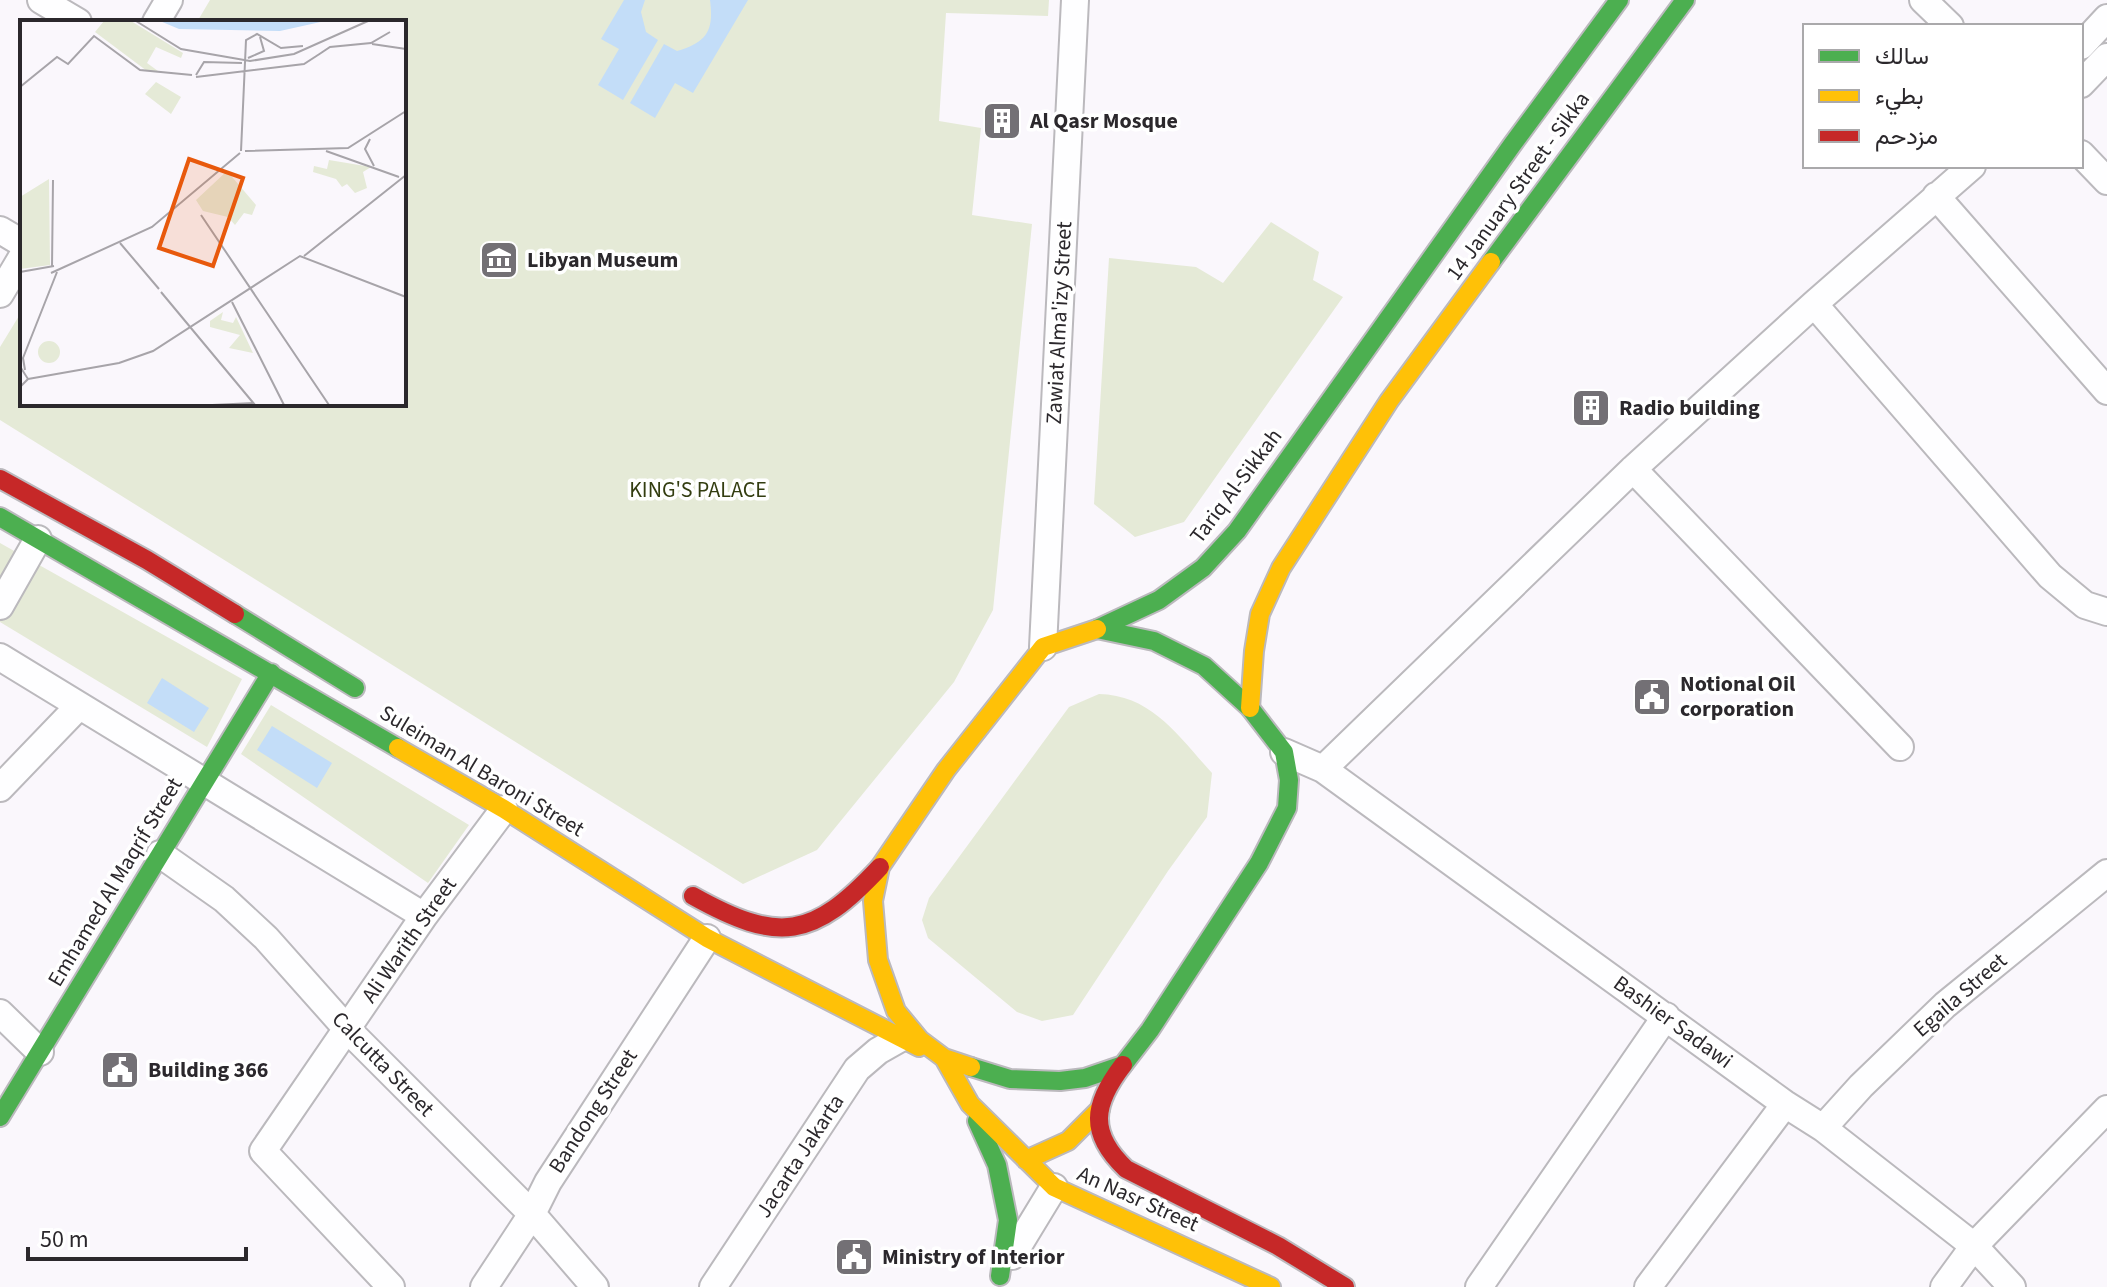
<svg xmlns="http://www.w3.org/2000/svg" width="2107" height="1287" font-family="'Source Sans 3',Vazirmatn,sans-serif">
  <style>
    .green { fill: #e5ead7 }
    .water { fill: #c3ddf8 }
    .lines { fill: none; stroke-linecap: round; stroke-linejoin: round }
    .street-casing { stroke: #bbb9bd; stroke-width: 30 }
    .fast-casing { stroke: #bbb9bd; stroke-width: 22 }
    .slow-casing { stroke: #bbb9bd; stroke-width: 22 }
    .jam-casing { stroke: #bbb9bd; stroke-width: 22 }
    .street { stroke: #fefeff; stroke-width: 26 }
    .fast { stroke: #4caf50; stroke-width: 18 }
    .slow { stroke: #ffc107; stroke-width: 18 }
    .jam { stroke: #c62828; stroke-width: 18 }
    .labels { text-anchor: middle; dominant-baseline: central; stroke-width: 7; stroke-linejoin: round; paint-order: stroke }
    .poi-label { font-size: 22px; font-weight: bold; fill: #2b282c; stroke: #fff; text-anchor: start }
    .street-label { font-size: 22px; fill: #2b282c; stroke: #fff }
    .park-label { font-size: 22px; fill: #333d10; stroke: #fff }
    .inset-road { fill: none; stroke: #a7a4a9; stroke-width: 2 }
    .view { fill: #e8590c; fill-opacity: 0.15; stroke: #e8590c; stroke-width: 4 }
    .inset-edge { fill: none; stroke: #2b282c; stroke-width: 4 }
  </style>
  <rect width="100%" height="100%" fill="#faf7fc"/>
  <path class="green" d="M210,0H1049L1048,16L946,13L939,121L981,128L972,215L1032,224L993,610L954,682L817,850L743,884L0,420V347L22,311V404H404V22H197Z
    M1271,222L1319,252L1313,280L1343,297L1184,522L1135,537L1094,504L1109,258L1196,267L1223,283Z
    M0,543L242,679L207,747L0,622Z
    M1099,694C1152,695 1179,737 1212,773L1207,817L1168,871L1073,1015L1042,1021L1017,1012L928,938L922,920L929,898L1069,707Z
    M271,705L469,825L428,883L241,754Z"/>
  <path class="water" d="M624,0H645L641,12L646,32L658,40L623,100L598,85L619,49L601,39Z
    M710,0H748L693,93L675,83L655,118L630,103L664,44L677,51C707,42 714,31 710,0Z
    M162,678L209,708L194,732L147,703Z
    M272,726L332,763L317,788L257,750Z"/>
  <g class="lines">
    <defs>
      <path id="street" d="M41,0L78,22
        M1923,0L1950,26
        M156,22L169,0
        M2081,46L2107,18
        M2081,84L2107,57
        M2081,154L2107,181
        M1936,196L2107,391
        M0,230L22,243
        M0,294L22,257
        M1814,304L2050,576L2085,605L2107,612
        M1633,469L1900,747
        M0,606L38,539
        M1043,647L1075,0
        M0,657L424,916
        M1284,752L1323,769L1785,1104L1823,1128L1974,1246L2012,1287
        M1323,769L1633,469L1814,304L1972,166
        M0,788L78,707
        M160,854L224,899L266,938L347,1029L532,1214L595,1287
        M0,1013L40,1052
        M1823,1128L1861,1086L1945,1005L2107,873
        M1012,1256L1054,1187
        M391,1287L263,1151L424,916L504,809
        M484,1287L532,1214L548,1182L707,938
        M713,1287L857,1069L878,1051L901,1038
        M1479,1287L1666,1016
        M1648,1287L1785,1104
        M1944,1287L1974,1246L2107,1109"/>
      <path id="fast" d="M1491,262L1685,0
        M0,517L398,748
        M235,614L355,688
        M1097,629L1159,600L1203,568L1237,531L1512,145L1619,0
        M971,1067L1010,1079L1060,1081L1085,1078L1123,1065L1150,1030L1259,863L1287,808L1289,780L1284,752L1250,708L1204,666L1154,641L1097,629
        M0,1117L271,673
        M977,1121L997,1165L1008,1220L1000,1276"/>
      <path id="slow" d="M1250,708L1254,651L1260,614L1281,568L1389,401L1491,262
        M398,748L504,809L707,938L919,1047
        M944,1058L970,1104L1054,1187L1271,1287
        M971,1067L944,1058L920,1040L896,1011L878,960L873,901L880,867L946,770L1043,647L1097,629
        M1026,1160L1068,1141L1100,1109"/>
      <path id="jam" d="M0,479L147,560L235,614
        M693,896C779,944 813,939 880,867
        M1123,1065C1093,1104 1088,1133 1126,1169L1278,1246L1345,1287"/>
    </defs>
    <use href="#street" class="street-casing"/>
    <use href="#fast" class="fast-casing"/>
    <use href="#slow" class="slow-casing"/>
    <use href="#jam" class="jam-casing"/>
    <use href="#street" class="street"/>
    <use href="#fast" class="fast"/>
    <use href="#slow" class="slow"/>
    <use href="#jam" class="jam"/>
  </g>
  <defs>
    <symbol id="building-square" viewBox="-11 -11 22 22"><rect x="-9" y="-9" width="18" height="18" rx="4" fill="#737075" stroke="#fff"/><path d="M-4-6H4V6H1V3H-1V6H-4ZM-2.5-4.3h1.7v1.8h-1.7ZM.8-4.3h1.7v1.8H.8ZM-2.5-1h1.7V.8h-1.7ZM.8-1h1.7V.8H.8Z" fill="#fff"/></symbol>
    <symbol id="museum-square" viewBox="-11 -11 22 22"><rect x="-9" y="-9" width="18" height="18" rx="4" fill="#737075" stroke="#fff"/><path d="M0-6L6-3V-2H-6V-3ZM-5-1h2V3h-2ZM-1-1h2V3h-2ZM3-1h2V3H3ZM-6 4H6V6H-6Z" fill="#fff"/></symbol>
    <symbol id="civic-square" viewBox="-11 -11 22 22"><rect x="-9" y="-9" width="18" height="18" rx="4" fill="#737075" stroke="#fff"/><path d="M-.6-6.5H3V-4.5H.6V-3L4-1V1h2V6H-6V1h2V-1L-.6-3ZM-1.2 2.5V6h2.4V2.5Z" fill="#fff"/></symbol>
  </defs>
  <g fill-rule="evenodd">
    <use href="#building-square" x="980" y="99" width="44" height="44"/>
    <use href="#museum-square" x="477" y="238" width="44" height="44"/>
    <use href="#building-square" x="1569" y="386" width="44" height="44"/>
    <use href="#civic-square" x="1630" y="675" width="44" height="44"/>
    <use href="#civic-square" x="98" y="1048" width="44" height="44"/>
    <use href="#civic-square" x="832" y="1235" width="44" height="44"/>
  </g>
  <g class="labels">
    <g class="poi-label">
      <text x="1030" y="121">Al Qasr Mosque</text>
      <text x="527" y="260">Libyan Museum</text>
      <text x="1619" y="408">Radio building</text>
      <text x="1680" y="684">Notional Oil<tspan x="1680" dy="25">corporation</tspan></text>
      <text x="148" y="1070">Building 366</text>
      <text x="882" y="1257">Ministry of Interior</text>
    </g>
    <g class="street-label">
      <text transform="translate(1518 186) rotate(-54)">14 January Street - Sikka</text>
      <text transform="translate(1059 323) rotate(-87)">Zawiat Alma'izy Street</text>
      <text transform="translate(1236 486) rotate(-53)">Tariq Al-Sikkah</text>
      <text transform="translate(482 771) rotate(31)">Suleiman Al Baroni Street</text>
      <text transform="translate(115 882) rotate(-59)">Emhamed Al Maqrif Street</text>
      <text transform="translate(409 940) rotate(-55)">Ali Warith Street</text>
      <text transform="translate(1960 995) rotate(-41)">Egaila Street</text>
      <text transform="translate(1673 1022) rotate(36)">Bashier Sadawi</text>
      <text transform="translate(383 1064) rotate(46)">Calcutta Street</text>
      <text transform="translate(593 1111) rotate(-57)">Bandong Street</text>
      <text transform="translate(800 1156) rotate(-57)">Jacarta Jakarta</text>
      <text transform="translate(1138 1199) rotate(24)">An Nasr Street</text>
    </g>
    <g class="park-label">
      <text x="698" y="490">KING'S PALACE</text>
    </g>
  </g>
  <g transform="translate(20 20)">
    <rect width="386" height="386" fill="#faf7fc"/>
    <path d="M84,1H111L163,33L161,38L136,27L127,43L138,51H127L75,12ZM136,62L161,77L151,94L125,74ZM309,140L351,147L343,152L347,168L335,173L327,164L322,167L316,159L293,152L294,146L307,149ZM207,151L236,185L232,195L224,193L215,205L208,197L183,191L176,180ZM29,159L30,245L0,249V177ZM203,292L201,300L213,303L216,297L233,333L209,328L220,315L190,307V301ZM18 332a11 11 0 1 1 22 0a11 11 0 1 1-22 0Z" fill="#e5ead7"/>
    <path d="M140,1H305L260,11L159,9Z" fill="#c3ddf8"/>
    <path class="inset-road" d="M116,1L161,29L230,41L274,34L348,1M352,24L386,29M298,35L310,27L351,23L370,12M228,38L244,31L240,17M176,55L184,42L222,43M176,57L284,44L301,33M0,67L37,37L48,44L74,16L120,50L172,55M350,119L345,129L354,146M221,131L226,20L237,14L261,28L283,26M225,131L328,128L386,91M306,131L379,157M181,195L309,385M100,223L139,269M284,236L386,155M32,247L33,160M0,252L34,246M31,253L132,207L220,133M141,272L235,385M212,282L264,385M5,350L3,338L37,252M8,359L99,343L133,331L280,236L386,277M0,367L8,359L1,348M192,385L234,383"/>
    <path class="view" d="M169,139L223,158L193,246L139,228Z"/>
    <rect width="386" height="386" class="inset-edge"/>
  </g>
  <rect x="1803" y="24" width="280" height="144" fill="#ffffff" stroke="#aaa9ab" stroke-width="2"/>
  <rect x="1819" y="50" width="40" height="12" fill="#4caf50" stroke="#aaa9ab" stroke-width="2"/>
  <text x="1875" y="64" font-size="24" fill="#2b282c">سالك</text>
  <rect x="1819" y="90" width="40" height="12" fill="#ffc107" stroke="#aaa9ab" stroke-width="2"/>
  <text x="1875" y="104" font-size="24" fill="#2b282c">بطيء</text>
  <rect x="1819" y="130" width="40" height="12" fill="#c62828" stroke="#aaa9ab" stroke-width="2"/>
  <text x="1875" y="144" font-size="24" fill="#2b282c">مزدحم</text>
  <path d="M28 1247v12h218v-12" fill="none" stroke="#2b282c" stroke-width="4"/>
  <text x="40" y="1247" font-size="24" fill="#2b282c" stroke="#ffffff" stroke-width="6" paint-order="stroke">50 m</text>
</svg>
